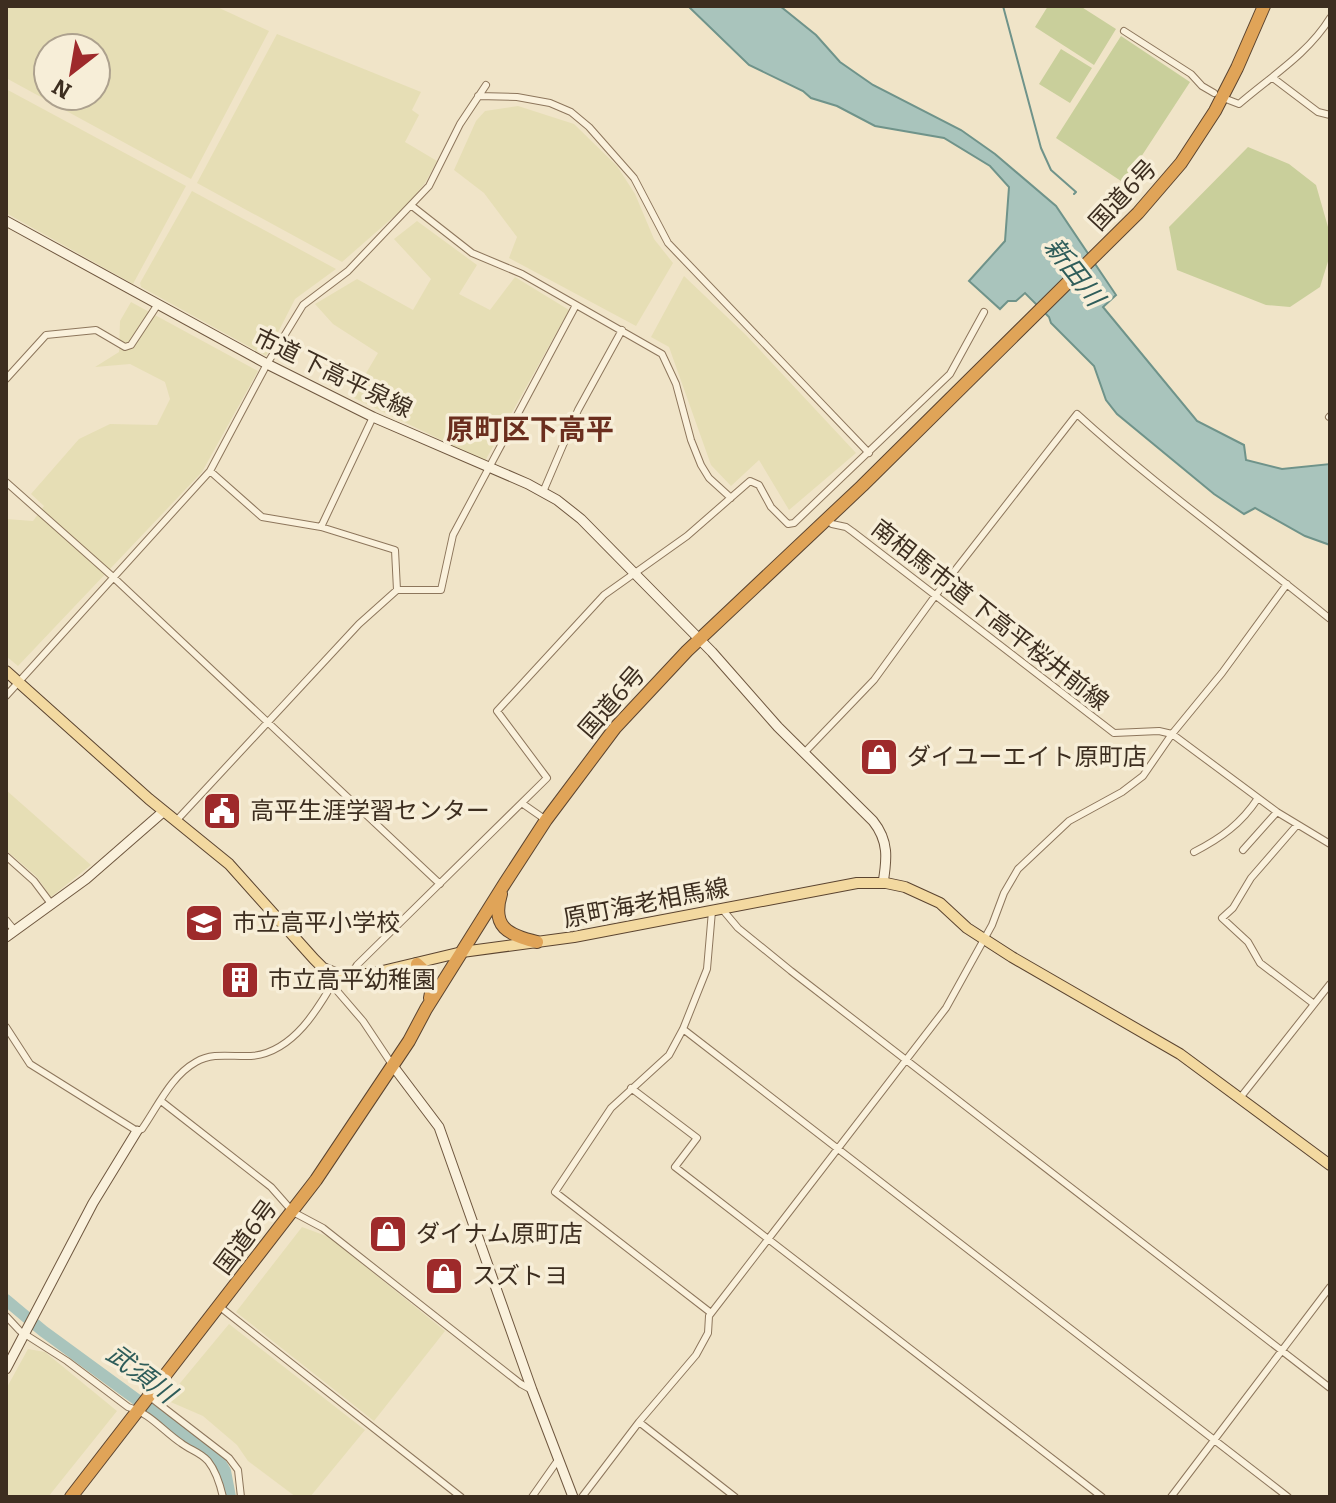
<svg xmlns="http://www.w3.org/2000/svg" width="1336" height="1503" font-family="Bitter,'Noto Sans JP',serif">
  <style>
    .farmland { fill: #e6deb5; fill-rule: evenodd }
    .green { fill: #c9cf9b }
    .water { fill: #a9c4bc; stroke: #6f938a; stroke-width: 2 }
    .lines { fill: none; stroke-linecap: round; stroke-linejoin: round }
    .stream { stroke: #6f938a; stroke-width: 2 }
    .river { stroke: #a9c4bc; stroke-width: 12 }
    .street-casing { stroke: #8d765c; stroke-width: 8 }
    .secondary-casing { stroke: #6f573f; stroke-width: 11 }
    .primary-casing { stroke: #5b4430; stroke-width: 12 }
    .highway-casing { stroke: #5b4430; stroke-width: 14 }
    .street { stroke: #faf1dc; stroke-width: 6 }
    .secondary { stroke: #faf1dc; stroke-width: 9 }
    .primary { stroke: #f3d9a0; stroke-width: 10 }
    .highway { stroke: #e0a458; stroke-width: 12 }
    .labels { text-anchor: middle; dominant-baseline: central; stroke-width: 7; stroke-linejoin: round; paint-order: stroke }
    .street-label { font-size: 24px; fill: #3d2e20; stroke: #f7eed8 }
    .poi-label { font-size: 24px; fill: #3d2e20; stroke: #f7eed8; text-anchor: start }
    .water-label { font-size: 26px; font-style: italic; fill: #2f5d5a; stroke: #f7eed8 }
    .quarter-label { font-size: 28px; font-weight: bold; fill: #6b2e1e; stroke: #f7eed8 }
  </style>
  <rect width="100%" height="100%" fill="#f0e4c8"/>
  <path class="farmland" d="M6,6H215L269,31L191,179L6,78ZM96,48V96H48V48Z
    M277,34L421,92L412,110L419,115L405,142L437,161L425,183L406,206L342,262L197,183Z
    M6,89L186,186L133,284L6,213Z
    M518,106L574,124L617,166L635,194L654,239L673,263L636,326L509,258L517,237L484,193L454,170L476,121L485,111Z
    M192,191L336,269L295,299L266,356L141,287L140,283Z
    M417,221L477,265L459,294L490,310L515,277L569,310L485,461L352,397L378,353L333,324L315,304L357,279L413,310L431,279L394,239Z
    M684,276L746,335L856,453L789,510L759,460L731,486L711,465L669,347L651,337Z
    M131,302L258,371L202,472L18,666L6,656V519L33,521L44,506L31,494L79,439L110,424L157,425L170,399L165,382L130,364L95,367L119,352L120,321Z
    M6,790L91,865L51,897L37,877L6,850Z
    M302,1227L329,1237L445,1331L374,1421L236,1312Z
    M229,1324L365,1430L310,1497H296L248,1461L237,1445L203,1416L166,1400Z
    M28,1349L45,1352L117,1411L48,1497H6V1389Z"/>
  <path class="green" d="M1048,6H1080L1116,29L1094,65L1035,27Z
    M1121,36L1190,82L1124,183L1056,138Z
    M1061,49L1092,68L1070,103L1039,84Z
    M1248,147L1289,164L1316,185L1330,234V255L1320,287L1290,307L1266,305L1177,270L1169,227Z"/>
  <path class="water" d="M688,6H780L816,35L840,62L873,85L961,130L995,154L1056,206L1116,295L1103,307L1197,421L1244,445L1246,460L1282,469L1330,464V545L1305,536L1255,508L1244,514L1214,494L1117,414L1106,400L1094,366L1051,323L1049,317L1025,293L1016,301H1008L1000,309L969,281L1005,241L1009,187L990,166L944,138L875,126L837,106L811,98L803,91L749,65Z"/>
  <g class="lines">
    <path class="stream" d="M1003,6L1041,148L1051,170L1076,192L1074,194"/>
    <path class="river" d="M6,1300L43,1331L218,1459L225,1471L230,1497"/>
    <defs>
      <path id="street" d="M1124,31L1191,74L1202,86L1214,93
        M1273,78L1318,112L1330,115
        M478,96L517,97L550,103L571,112L589,127L634,178L668,243L869,453
        M1226,99L1239,104C1270,77 1308,54 1330,18
        M412,206L472,253L522,274L662,354L676,384L691,440L701,465L709,478L731,498
        M6,379L46,335L96,330L125,347L131,345L158,304
        M1329,417L1330,416
        M210,471L262,517L321,527L395,550L397,590
        M6,482L113,577L440,884
        M543,492L578,410L622,330
        M832,524L846,527L853,532L1114,733L1159,731L1172,734L1277,812L1330,844
        M321,527L373,417
        M6,696L210,471L267,364L303,305L348,271L429,186L460,124L486,85
        M804,753L874,680L935,596L1077,414C1157,487 1246,550 1330,619
        M523,804L546,820
        M176,821L359,624L397,590H441L453,535L576,305
        M1297,825L1251,878L1233,908L1222,918L1248,942L1260,963L1314,1004
        M1243,850L1277,812
        M1194,852C1221,838 1241,824 1258,798
        M6,856L34,881L52,905
        M722,909L738,928L791,971L1330,1388
        M6,920L15,931
        M350,976L357,965L547,778L497,711L604,595L687,536L750,481L759,485L771,507L788,524L794,523L950,374L984,312
        M332,985L363,1021L393,1066
        M6,1027L30,1064L137,1131L142,1129C158,1106 171,1076 196,1062C213,1052 232,1057 251,1056C293,1053 319,1008 338,974
        M683,1029L1288,1497
        M631,1088L697,1138L675,1167L1102,1497
        M1240,1098L1330,984
        M161,1101L271,1187L293,1212L323,1228L521,1384L532,1390
        M220,1307L461,1497
        M711,1313L555,1192L611,1108L669,1055L683,1029L707,969L712,911
        M6,1316L20,1331L67,1361L128,1407C150,1413 163,1431 181,1443C190,1450 200,1452 208,1461C216,1471 220,1484 223,1497
        M150,1397L229,1458L238,1470L241,1497
        M639,1422L735,1497
        M532,1497L558,1460
        M582,1497L639,1422L696,1355L708,1333L709,1316L946,1008L992,925L1004,893L1018,869L1069,821L1122,792L1143,776L1172,734L1222,673L1287,584
        M1171,1497L1330,1287"/>
      <path id="secondary" d="M6,221L267,364L373,417L528,484L557,500L581,519L712,652L778,727L873,821C889,841 887,859 883,883
        M6,937L86,879L164,811
        M393,1066L439,1127L532,1390L573,1497
        M6,1369L93,1203L137,1131"/>
      <path id="primary" d="M6,671L149,799L229,864L314,959L323,968L338,974H370L462,952L574,937L857,883H886L905,887L940,903L967,928L1012,957L1180,1054L1330,1165"/>
      <path id="highway" d="M501,894C491,927 508,935 537,942
        M417,964C429,974 434,982 430,998
        M71,1497L316,1180L409,1041L426,1009L505,883L546,820L615,728L687,651L862,486L1138,213L1181,163L1215,111L1237,68L1264,6"/>
    </defs>
    <use href="#street" class="street-casing"/>
    <use href="#secondary" class="secondary-casing"/>
    <use href="#primary" class="primary-casing"/>
    <use href="#highway" class="highway-casing"/>
    <use href="#street" class="street"/>
    <use href="#secondary" class="secondary"/>
    <use href="#primary" class="primary"/>
    <use href="#highway" class="highway"/>
  </g>
  <defs>
    <symbol id="shop-square" viewBox="-11 -11 22 22"><rect x="-9" y="-9" width="18" height="18" rx="4" fill="#9e2a2b" stroke="#f7eed8"/><path d="M-5-2.5h2.3a2.7 3.5 0 0 1 5.4 0H5L5.5 6h-11ZM-1.5-2.5h3a1.5 2.3 0 0 0-3 0Z" fill="#fff"/></symbol>
    <symbol id="civic-square" viewBox="-11 -11 22 22"><rect x="-9" y="-9" width="18" height="18" rx="4" fill="#9e2a2b" stroke="#f7eed8"/><path d="M-.6-6.5H3V-4.5H.6V-3L4-1V1h2V6H-6V1h2V-1L-.6-3ZM-1.2 2.5V6h2.4V2.5Z" fill="#fff"/></symbol>
    <symbol id="school-square" viewBox="-11 -11 22 22"><rect x="-9" y="-9" width="18" height="18" rx="4" fill="#9e2a2b" stroke="#f7eed8"/><path d="M0-5L7-2L0 1L-7-2ZM-4 1L0 2.5L4 1V4Q0 6-4 4Z" fill="#fff"/></symbol>
    <symbol id="building-square" viewBox="-11 -11 22 22"><rect x="-9" y="-9" width="18" height="18" rx="4" fill="#9e2a2b" stroke="#f7eed8"/><path d="M-4-6H4V6H1V3H-1V6H-4ZM-2.5-4.3h1.7v1.8h-1.7ZM.8-4.3h1.7v1.8H.8ZM-2.5-1h1.7V.8h-1.7ZM.8-1h1.7V.8H.8Z" fill="#fff"/></symbol>
  </defs>
  <g fill-rule="evenodd">
    <use href="#shop-square" x="857" y="735" width="44" height="44"/>
    <use href="#civic-square" x="200" y="789" width="44" height="44"/>
    <use href="#school-square" x="182" y="901" width="44" height="44"/>
    <use href="#building-square" x="218" y="958" width="44" height="44"/>
    <use href="#shop-square" x="366" y="1212" width="44" height="44"/>
    <use href="#shop-square" x="422" y="1254" width="44" height="44"/>
  </g>
  <g class="labels">
    <g class="street-label">
      <text transform="translate(1123 195) rotate(-47)">国道6号</text>
      <text transform="translate(333 373) rotate(26)">市道 下高平泉線</text>
      <text transform="translate(990 615) rotate(38)">南相馬市道 下高平桜井前線</text>
      <text transform="translate(612 702) rotate(-49)">国道6号</text>
      <text transform="translate(646 903) rotate(-11)">原町海老相馬線</text>
      <text transform="translate(246 1237) rotate(-53)">国道6号</text>
    </g>
    <g class="poi-label">
      <text x="907" y="757">ダイユーエイト原町店</text>
      <text x="250" y="811">高平生涯学習センター</text>
      <text x="232" y="923">市立高平小学校</text>
      <text x="268" y="980">市立高平幼稚園</text>
      <text x="416" y="1234">ダイナム原町店</text>
      <text x="472" y="1276">スズトヨ</text>
    </g>
    <g class="water-label">
      <text transform="translate(1074 272) rotate(52)">新田川</text>
      <text transform="translate(141 1374) rotate(37)">武須川</text>
    </g>
    <g class="quarter-label">
      <text x="530" y="429">原町区下高平</text>
    </g>
  </g>
  <rect width="1336" height="1503" fill="none" stroke="#3d2e20" stroke-width="16"/>
  <g transform="translate(72 72) rotate(211)"><circle r="38" fill="#f7eed8" stroke="#ada18e" stroke-width="2"/>
  <path d="M0-6L14 30L0 20L-14 30Z" fill="#9e2a2b"/>
  <text y="-12" font-size="22" font-weight="bold" text-anchor="middle" fill="#3d2e20">N</text>
  </g>
</svg>
